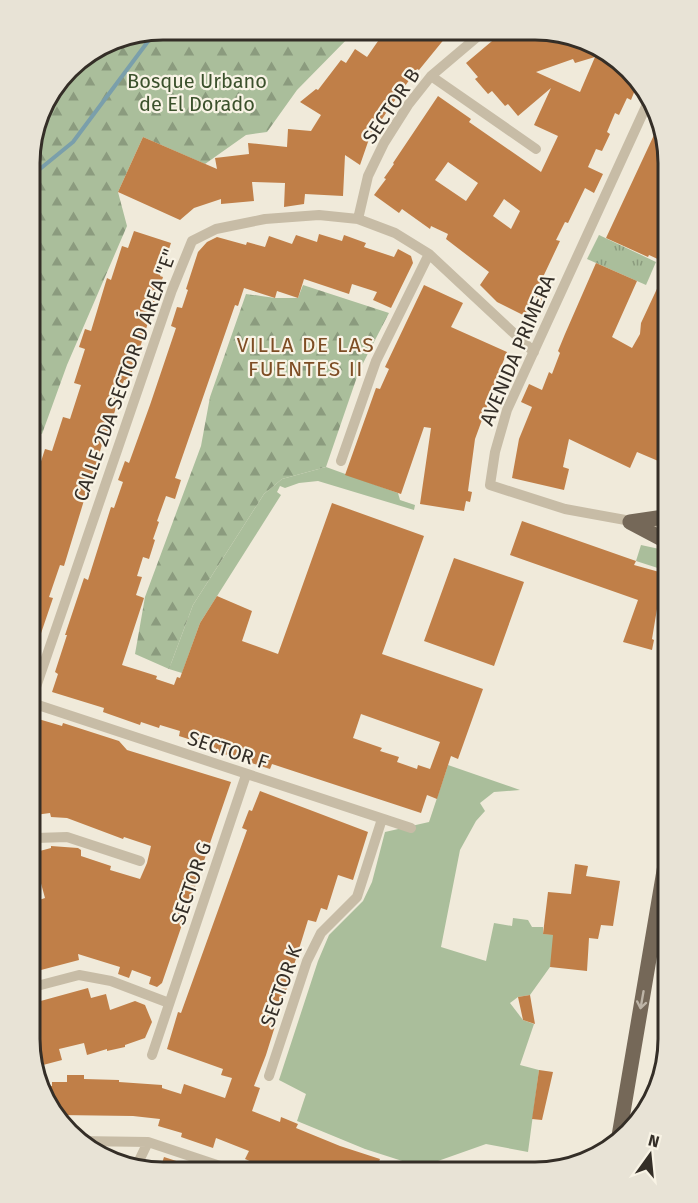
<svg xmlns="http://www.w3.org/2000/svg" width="698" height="1203" font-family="'Fira Sans',sans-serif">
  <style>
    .grass { fill: #aabe9b }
    .forest { fill: url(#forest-firs) }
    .park { fill: url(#park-tufts) }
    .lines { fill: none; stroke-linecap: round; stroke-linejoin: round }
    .stream { stroke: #7a9fab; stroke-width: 4 }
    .building { fill: #c07f48; fill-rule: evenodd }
    .street { stroke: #c7bca6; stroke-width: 10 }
    .primary { stroke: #756858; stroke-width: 15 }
    .oneway { stroke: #bdb4a6 }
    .labels { text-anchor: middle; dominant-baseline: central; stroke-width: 4.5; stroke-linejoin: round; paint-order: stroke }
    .park-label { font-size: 20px; fill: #3b512c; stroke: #f8f3e5 }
    .street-label { font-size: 20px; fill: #342e27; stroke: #f8f3e5 }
    .neighbourhood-label { font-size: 21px; letter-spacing: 1.5px; fill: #7e4d24; stroke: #f8f3e5 }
    .rim { fill: none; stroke: #342e27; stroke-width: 3 }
  </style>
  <defs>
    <pattern id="forest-firs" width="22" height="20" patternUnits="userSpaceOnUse" patternTransform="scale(1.5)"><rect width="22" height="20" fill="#aabe9b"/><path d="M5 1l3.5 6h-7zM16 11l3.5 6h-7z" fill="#8b9b7e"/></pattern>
    <pattern id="park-tufts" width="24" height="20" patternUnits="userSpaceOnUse" patternTransform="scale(1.5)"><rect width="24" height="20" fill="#aabe9b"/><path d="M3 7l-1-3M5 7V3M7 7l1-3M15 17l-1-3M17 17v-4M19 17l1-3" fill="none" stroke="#8b9b7e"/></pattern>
  </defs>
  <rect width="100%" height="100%" fill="#f0eada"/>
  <path class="grass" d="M326,467L398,493L400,500L415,505L414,510L318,481L299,483L285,488L280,486L277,492L281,495L200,623L182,673L169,669L193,605L264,494L282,479Z
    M641,545L664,550V570L636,561Z
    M448,765L520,790L494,792L480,803L485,811L476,821L460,850L441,947L486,961L494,923L512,926L513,918L528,920L532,927H543V934L560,935L550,967L530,995L518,997L510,1003L523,1020L534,1024L520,1065L539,1070L528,1152L486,1144L421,1167L365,1149L297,1121L306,1094L279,1080L318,961L329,935L363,901L372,882L385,832L429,822Z"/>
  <path class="forest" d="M164,30L355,31L297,90L267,132L246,135L205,164L143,137L118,192L127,226L67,365L42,434L33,431L31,147L44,104L75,63L113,40Z
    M303,285L389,313L359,371L326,467L282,479L264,494L193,605L169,669L135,654L145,597L201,446L210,397L246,294L275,298H298Z"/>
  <path class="park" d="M599,235L656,262L646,285L587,259Z"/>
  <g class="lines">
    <path class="stream" d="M31,182L35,173L73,142L155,32"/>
  </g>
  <path class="building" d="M385,31L450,32L419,70L417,69L386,113L369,139L360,165L345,155L343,196L305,194L304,204L284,207L285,183L252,182L254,201L221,204V199L194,208L180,220L118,192L143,137L217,169L215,158L249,154L248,143L287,147L288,129L311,131L321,115L300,102L316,89L318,90L341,60L346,63L355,49L367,57Z
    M510,32L560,33L622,63L637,85L631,100L627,98L619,115L615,113L607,132L610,134L602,151L596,149L588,167L603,174L594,193L585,188L568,223L565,222L556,240L560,241L535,294L543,298L533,320L497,302L480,285L489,272L446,239L448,234L431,226L430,229L402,209L399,213L374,195L386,179L384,178L394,164L393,163L438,96L471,119L469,122L541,172L558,136L534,125L551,88L518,116L508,104L505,106L492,91L488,94L475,79L478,77L466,63L498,36L501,40ZM595,57L580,92L536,72L573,59L575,63ZM448,162L478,183L466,201L435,180ZM504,199L520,211L511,229L493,216Z
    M661,120V121L662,261L649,255L648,257L606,238Z
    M134,231L171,243L160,276L163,277L129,381L124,380L109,431H106L96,465L98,466L92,485L89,484L64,566L60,565L49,597L53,598L36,648H34L33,476L36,477L45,449L52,451L63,417L70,419L81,385L74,383L85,349L79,347L85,329L91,331L107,278L111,280L122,246L128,248Z
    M319,234L342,241L344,235L366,243L364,247L394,257L398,249L411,256L413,263L391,308L373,300L377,292L352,284L349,294L304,279L298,298L277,291L275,298L244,288L238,306L235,305L175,478L181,480L175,499L166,496L157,521L159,522L153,539L155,540L149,559L143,557L137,576L142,577L136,595L144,598L122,665L157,676L156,679L174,685L177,677L180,678L200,623L217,596L252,611L242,641L278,654L332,503L424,536L382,654L483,689L458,759L451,756L437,799L427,795L421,813L272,764L270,769L215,751L216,748L179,736L180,731L160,725L159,728L141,722L140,725L103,712L104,708L52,692L58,674L55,672L67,635H65L84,578L88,580L111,507L114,508L123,482L118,480L125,461L129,463L150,405L176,328L171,326L177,307L182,308L188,290L186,289L198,252L207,242L217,237L246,245L247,242L265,247L269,236L292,244L296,235L317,242ZM361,714L440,742L430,769L418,765L417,769L397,762L399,757L380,751L382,748L353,738Z
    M596,263L637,281L612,337L632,348L640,334L641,323L662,278L663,463L637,452L630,468L569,439L563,467L569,469L564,490L512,478L519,439L532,407L521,402L529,384L542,390L549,372L552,374L560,353L558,351L565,334Z
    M424,285L463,303L451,327L507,352L489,397L490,398L475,439L468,491L472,492L470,502L466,501L464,511L420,504L431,428L424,427L401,494L345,475L376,388L380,389L389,369L385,367Z
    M522,521L636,561L634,565L663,573L652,639L654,640L652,650L623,642L638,600L510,555Z
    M454,558L524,582L494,666L424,641Z
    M35,718L62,726L63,723L119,741L127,750L231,782L162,983L157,987L149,984L151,977L132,970L129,978L118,974L120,967L78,954L79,960L41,970L40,965L36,966V901L45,898L39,876L36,877V852L51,848V846L78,848L81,850V856L111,866L110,870L140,879L147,863L151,846L124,837L123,839L67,818L51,817L50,813L35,815Z
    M260,791L368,832L353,880L338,875L327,910L321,908L316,922L308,920L266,1055L254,1086L260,1088L252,1111L280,1122L281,1117L298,1124L296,1128L340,1146L380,1159L376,1169L271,1170L245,1159L249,1151L216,1138L213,1148L181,1137L182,1133L158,1126L160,1119L133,1116L59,1115L39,1086H52V1082H67V1075H84V1079L119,1080V1082L162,1085V1088L181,1094L184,1084L225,1098L232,1078L221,1075L223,1069L167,1049L178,1012L181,1013L247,830L242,828L249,810L252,811Z
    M575,864L588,866L586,876L620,881L613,926L601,925L598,939L589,938L587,971L550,967L553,935L543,934L548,892L571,894Z
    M88,988L91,998L106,994L110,1010L135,1001L145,1005L152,1022L145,1038L125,1045V1047L107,1051V1049L87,1055L84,1043L59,1049L62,1060L43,1065L41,1057L37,1058V1002Z
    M530,995L535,1024L523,1020L518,997Z
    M539,1070L553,1072L542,1120L532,1119Z
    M164,1157L201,1169L200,1171L159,1172Z"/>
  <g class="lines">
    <path class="street" d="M431,76L536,149
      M648,102L507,410L495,452L490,485L565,509L664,527
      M358,219L368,176L384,143L408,105L431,76L483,32
      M341,461L376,361L429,254
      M35,690L172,290L192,241L216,229L265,219L319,215L358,219L395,233L429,254L534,352
      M35,704L411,828
      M36,838L67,837L140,861
      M37,986L79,975L111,981L169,1003
      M152,1055L246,775
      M269,1076L307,961L321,933L357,897L382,819
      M78,1141L148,1142L235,1171
      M136,1167L148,1142"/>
    <path class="primary" d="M630,522L664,540
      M630,522L664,517
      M619,1136L666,859"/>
  </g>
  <defs><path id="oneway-shaft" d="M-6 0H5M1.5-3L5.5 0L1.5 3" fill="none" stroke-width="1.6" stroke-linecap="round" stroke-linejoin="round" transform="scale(1.5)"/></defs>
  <use class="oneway" href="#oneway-shaft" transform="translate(642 1000) rotate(100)"/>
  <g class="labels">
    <g class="park-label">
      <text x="197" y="81">Bosque Urbano<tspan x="197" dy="23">de El Dorado</tspan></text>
    </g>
    <g class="street-label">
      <text transform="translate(391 106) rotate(-56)">SECTOR B</text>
      <text transform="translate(517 350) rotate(-67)">AVENIDA PRIMERA</text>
      <text transform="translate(125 375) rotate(-70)">CALLE 2DA SECTOR D ÁREA "E"</text>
      <text transform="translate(228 750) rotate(18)">SECTOR F</text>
      <text transform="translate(191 883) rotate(-71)">SECTOR G</text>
      <text transform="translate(281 986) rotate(-70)">SECTOR K</text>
    </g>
    <g class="neighbourhood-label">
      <text x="306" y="345">VILLA DE LAS<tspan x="306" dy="24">FUENTES II</tspan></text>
    </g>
  </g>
  <path d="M0 0H698V1203H0ZM163 40H535A123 123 0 0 1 658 163V1039A123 123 0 0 1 535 1162H163A123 123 0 0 1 40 1039V163A123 123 0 0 1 163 40Z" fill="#e8e3d6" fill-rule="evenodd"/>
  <path class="rim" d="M163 40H535A123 123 0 0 1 658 163V1039A123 123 0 0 1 535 1162H163A123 123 0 0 1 40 1039V163A123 123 0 0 1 163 40Z"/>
  <g transform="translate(650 1155) rotate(15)" stroke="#f8f3e5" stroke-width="4.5" paint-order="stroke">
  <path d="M0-4.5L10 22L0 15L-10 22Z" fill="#342e27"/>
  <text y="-9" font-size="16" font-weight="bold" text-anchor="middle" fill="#342e27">N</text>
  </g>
</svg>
